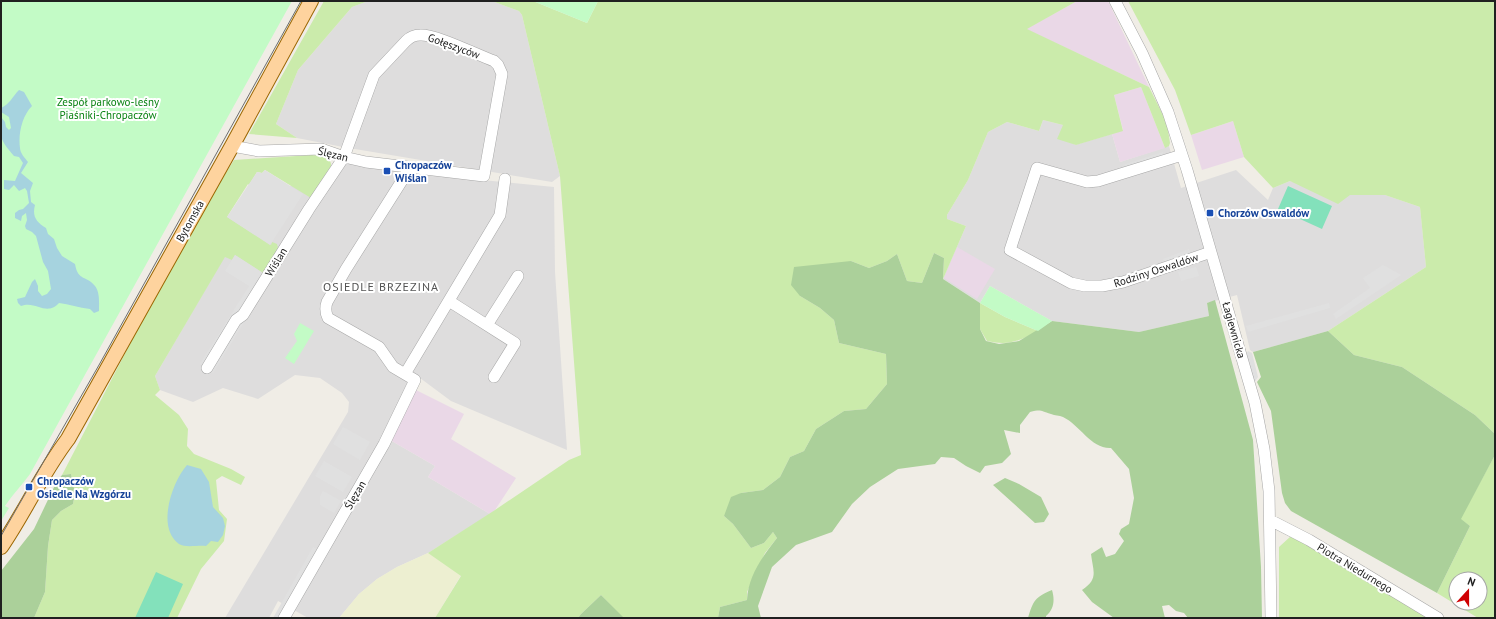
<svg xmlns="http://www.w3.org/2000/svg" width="1496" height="619" font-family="'PT Sans',sans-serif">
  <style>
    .residential { fill: #dedddd }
    .industrial { fill: #ead8e7 }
    .farmland { fill: #edefd1 }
    .grass { fill: #cbebab; fill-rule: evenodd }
    .forest { fill: #abd09a }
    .park { fill: #c3fbc6 }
    .pitch { fill: #83e1bb }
    .parking { fill: #e0e0e0 }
    .water { fill: #a6d3df }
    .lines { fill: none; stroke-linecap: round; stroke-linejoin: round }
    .minor-casing { stroke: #a7a7a7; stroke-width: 12 }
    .major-casing { stroke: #9b6600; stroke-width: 16 }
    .minor { stroke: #fff; stroke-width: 11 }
    .major { stroke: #fed39e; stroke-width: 14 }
    .tram { stroke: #6e6e6e; stroke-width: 1 }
    .transit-dot { fill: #1a4fb4; stroke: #fff; stroke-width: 1.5 }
    .labels { text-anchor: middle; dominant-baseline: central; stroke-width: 4; stroke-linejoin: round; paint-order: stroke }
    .street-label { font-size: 11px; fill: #202020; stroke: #fff }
    .park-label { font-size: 11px; fill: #098212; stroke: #fff }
    .transit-label { font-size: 11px; font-weight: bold; fill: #164399; stroke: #fff; text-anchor: start }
    .neighbourhood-label { font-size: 12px; letter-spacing: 1px; fill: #535353; stroke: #fff }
  </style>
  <rect width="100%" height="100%" fill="#f0ede6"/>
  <path class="residential" d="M368,1H492L519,11L522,15L560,176L552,182L343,147L297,138L276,124L298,70L352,7Z
    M1043,120L1063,125L1075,145L1112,134L1120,162L1169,146L1181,188L1236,170L1268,200L1273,188L1290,181L1350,195H1385L1420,207L1426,267L1328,331L1253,352L1250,350L1237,295L1207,303L1209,316L1139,332L1052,321L990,286L980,303L943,279L966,226L947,219V215L968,180L988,132L1007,122L1039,131Z
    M334,161H349L412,173L554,187L555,272L567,450L451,401L420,378L390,440L435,466L428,477L490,514L428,553L397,567L377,579L359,594L339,618H308L278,601L269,618H225L348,412L349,402L342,393L320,378L295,375L258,399L223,388L193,402L160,390L155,376L225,256L227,217L331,166Z"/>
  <path class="industrial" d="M1077,1H1108L1149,87L1026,29Z
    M1141,87L1165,148L1120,162L1112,134L1123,130L1114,95Z
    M1233,121L1244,157L1202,170L1191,135Z
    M957,247L995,269L977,299L944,278Z
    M414,389L464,414L451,439L516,478L495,510L490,514L428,477L435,466L390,440Z"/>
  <path class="farmland" d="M428,553L461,575L435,618H339L359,594L377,579L397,567Z"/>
  <path class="grass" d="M324,1H368L352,7L298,70L276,124L297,138L249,134Z
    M492,1H533L587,23L598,1H1077L1027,29L1149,87L1167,123L1170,143L1169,146L1165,148L1141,87L1114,95L1123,131L1076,145L1057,139L1063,125L1043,120L1039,131L1007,122L988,132L968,180L947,215V219L966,226L943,279L944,258L934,253L922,283L907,281L897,254L887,261L869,268L851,261L800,296L820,308L834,320L839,343L886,354L887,384L866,409L844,411L816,429L804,451L790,457L780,477L763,490L741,493L724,516L733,524L751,548L764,543L773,532L777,538L765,553L747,592V600L720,607L718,618H623L601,595L581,614L578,618H435L461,576L428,553L495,510L569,460L581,455L560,176L522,15L519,11Z
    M1128,1H1495V434L1475,415L1402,367L1354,355L1328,331L1426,267L1420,207L1385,195H1350L1338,204L1290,181L1273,188L1244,157L1233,121L1191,135L1175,90Z
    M312,155C320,156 332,156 331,166L311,198L265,170L262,173L257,172L249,185L248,184L227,217L271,245L272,242L277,244L278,248L263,273L235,255L232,260L225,257L155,376L160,390L155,395L179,415L188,429L187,446L194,454L231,469L245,477L241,485L222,476L216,480L219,510L227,519L224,541L201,569L177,618H34L45,592L48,546L52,520L61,511L73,504L75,493L71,474L62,475L187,234L234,160Z
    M980,303L1005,317L1038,331C1019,341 1009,346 987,341L980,329Z
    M1495,455V618H1478L1437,593L1470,526L1460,519ZM1456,579H1480V603H1456Z
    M1291,536L1429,618H1279V547Z"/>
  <path class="forest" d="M934,253L944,258L943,279L980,303V329L986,341L999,344L1019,341L1052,321L1139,332L1209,316L1207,303L1215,300L1253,440L1261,567L1262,618H1188L1184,613L1176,611L1169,605L1162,606L1165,618H1114L1092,602L1082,590C1099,579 1093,571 1091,554L1102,547L1106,557L1115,554L1124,541L1119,534L1121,529L1129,524L1134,498L1129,469L1111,448C1091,449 1080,425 1063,417C1059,415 1055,416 1051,414C1040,411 1042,409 1030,412L1020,425V433L1004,430L1011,454L1002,463L985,466L980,473L966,466L954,458L941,457L935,464L898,469L870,487L852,504L832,532L796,545L772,567L758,606L761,618H718L720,607L747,600C748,576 763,556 777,538L773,532L764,543L751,548L733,524L724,516L731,497L741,493L763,490L780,477L790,457L804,451L816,429L844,411L866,409L887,384L886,354L839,343L834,320L820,308L800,296L791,285L794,267L851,261L869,268L887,261L897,254L907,281L922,283Z
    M1328,331L1354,355L1402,367L1475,415L1495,434V455L1461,519L1470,526L1437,593L1291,511L1285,503L1282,493L1271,411L1257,382L1261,377L1253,352Z
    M71,474L75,493L73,504L61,511L52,520L48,546L45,592L34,618H2L1,571L34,529L56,483L62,475Z
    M1005,478L1019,484L1041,497L1049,514L1044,522L1035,523L993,485Z
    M1052,590C1055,600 1054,609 1046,616V618H1028C1033,601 1035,597 1052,590Z
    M601,595L623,617L626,618H578L581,614Z"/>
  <path class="park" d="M1,1H292L30,474C22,485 13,494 5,506L9,508L1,521Z
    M533,1H598L587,23Z
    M990,286L1052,321L1038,331L1005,317L980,303Z
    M300,323L314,331L294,364L285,358L297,341L294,334Z"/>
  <path class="pitch" d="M1288,186L1332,206L1322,229L1278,209Z
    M156,572L183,584L168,618H135Z"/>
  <path class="parking" d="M1163,152L1165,157L1125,170L1123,165Z
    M265,170L303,194L270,245L227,217L257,172L262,173Z
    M1189,249L1191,255L1165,264L1163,259Z
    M235,255L271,278L213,373L200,364L249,286L225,271Z
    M1383,265L1401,275L1336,319L1333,314L1370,288L1363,278Z
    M1196,267L1199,276L1181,281L1178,272Z
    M1329,303L1330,308L1248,332L1246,326Z
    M1248,351L1252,353L1258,377L1254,383L1246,355Z
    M343,427L370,442L360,460L333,444Z
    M324,461L352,477L343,492L315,476Z
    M323,491L341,501L334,513L320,505V497Z
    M313,547L327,555L294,612L288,618H273Z"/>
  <path class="water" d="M19,90L24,92L32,106C22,116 18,134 20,148C20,153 25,158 28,162L21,173L33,183L30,191L31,202L35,205C32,216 36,222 46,228L48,234L54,239L57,248L62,256L75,264C78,282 87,275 95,286C100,292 99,303 99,311L94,313L90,309C79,308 69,304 59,303C46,317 36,300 21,306L18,303L17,299L25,297L32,282L35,279L38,286V291L42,296L47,294L51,289L48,271L43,262L36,236L32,232L26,229L25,226L27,220L26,213L22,216L21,221L15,218V213L19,210L23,209L29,203L27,191L25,188L19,191L14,185L9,190L4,189V180L15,181L23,163L19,157L14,156C9,150 2,143 1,135V117L5,122L6,127L9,130L11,128L9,117L1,112V108C9,105 13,96 19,90Z
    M187,465L201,469L209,482L213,507L223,518L225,526L223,535L218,542L211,541L206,546C198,545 185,548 179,544C156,528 172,482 187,465Z"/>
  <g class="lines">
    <defs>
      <path id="minor" d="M1115,1L1142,53L1168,112L1187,170L1255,403L1264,449L1269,491L1271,618
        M1182,155L1098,181L1087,182L1037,168L1010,250L1071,283L1085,286H1102L1123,282L1211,252
        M449,301L515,343L494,377
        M487,325L518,276
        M207,368L236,320L243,315L309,209L344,157L374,75L406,41C410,37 414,35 420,35C436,34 477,55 494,61L498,65L502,74L484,176L366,162L344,157L321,149L259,151L232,146
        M405,374L500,215L505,179
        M1270,520L1309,540L1438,618
        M284,618L384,444L415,380L393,367L379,347L328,318C325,312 325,308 327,302L346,269L410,168"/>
      <path id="major" d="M1,547C25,512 42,473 68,439L232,146L311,1"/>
    </defs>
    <use href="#minor" class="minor-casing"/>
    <use href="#major" class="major-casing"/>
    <use href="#minor" class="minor"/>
    <use href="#major" class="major"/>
    <path class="tram" d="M1,536L99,365L301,1"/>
  </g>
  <g class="transit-dot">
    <rect x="383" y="167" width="8" height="8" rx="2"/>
    <rect x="1206" y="209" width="8" height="8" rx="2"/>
    <rect x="25" y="483" width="8" height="8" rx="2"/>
  </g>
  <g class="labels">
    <g class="street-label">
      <text transform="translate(454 46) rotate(20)">Gołęszyców</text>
      <text transform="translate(333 154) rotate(14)">Ślęzan</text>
      <text transform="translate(190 221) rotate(-61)">Bytomska</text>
      <text transform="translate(276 262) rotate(-59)">Wiślan</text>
      <text transform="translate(1156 270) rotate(-18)">Rodziny Oswaldów</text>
      <text transform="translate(1234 330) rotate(74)">Łagiewnicka</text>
      <text transform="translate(355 495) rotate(-60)">Ślęzan</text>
      <text transform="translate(1355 568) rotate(31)">Piotra Niedurnego</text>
    </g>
    <g class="park-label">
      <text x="108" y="102">Zespół parkowo-leśny<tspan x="108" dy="13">Piaśniki-Chropaczów</tspan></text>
    </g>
    <g class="transit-label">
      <text x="395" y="165">Chropaczów<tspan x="395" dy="13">Wiślan</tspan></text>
      <text x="1218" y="213">Chorzów Oswaldów</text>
      <text x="37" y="481">Chropaczów<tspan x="37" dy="13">Osiedle Na Wzgórzu</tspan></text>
    </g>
    <g class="neighbourhood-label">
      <text x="381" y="286">OSIEDLE BRZEZINA</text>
    </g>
  </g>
  <rect width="1496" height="619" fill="none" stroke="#202020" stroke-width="4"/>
  <g transform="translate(1468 591) rotate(21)"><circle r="19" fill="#ffffff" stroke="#a6a6a6"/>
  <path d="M0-3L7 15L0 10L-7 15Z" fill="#cf0003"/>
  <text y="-6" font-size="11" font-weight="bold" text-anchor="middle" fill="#202020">N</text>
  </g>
</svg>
